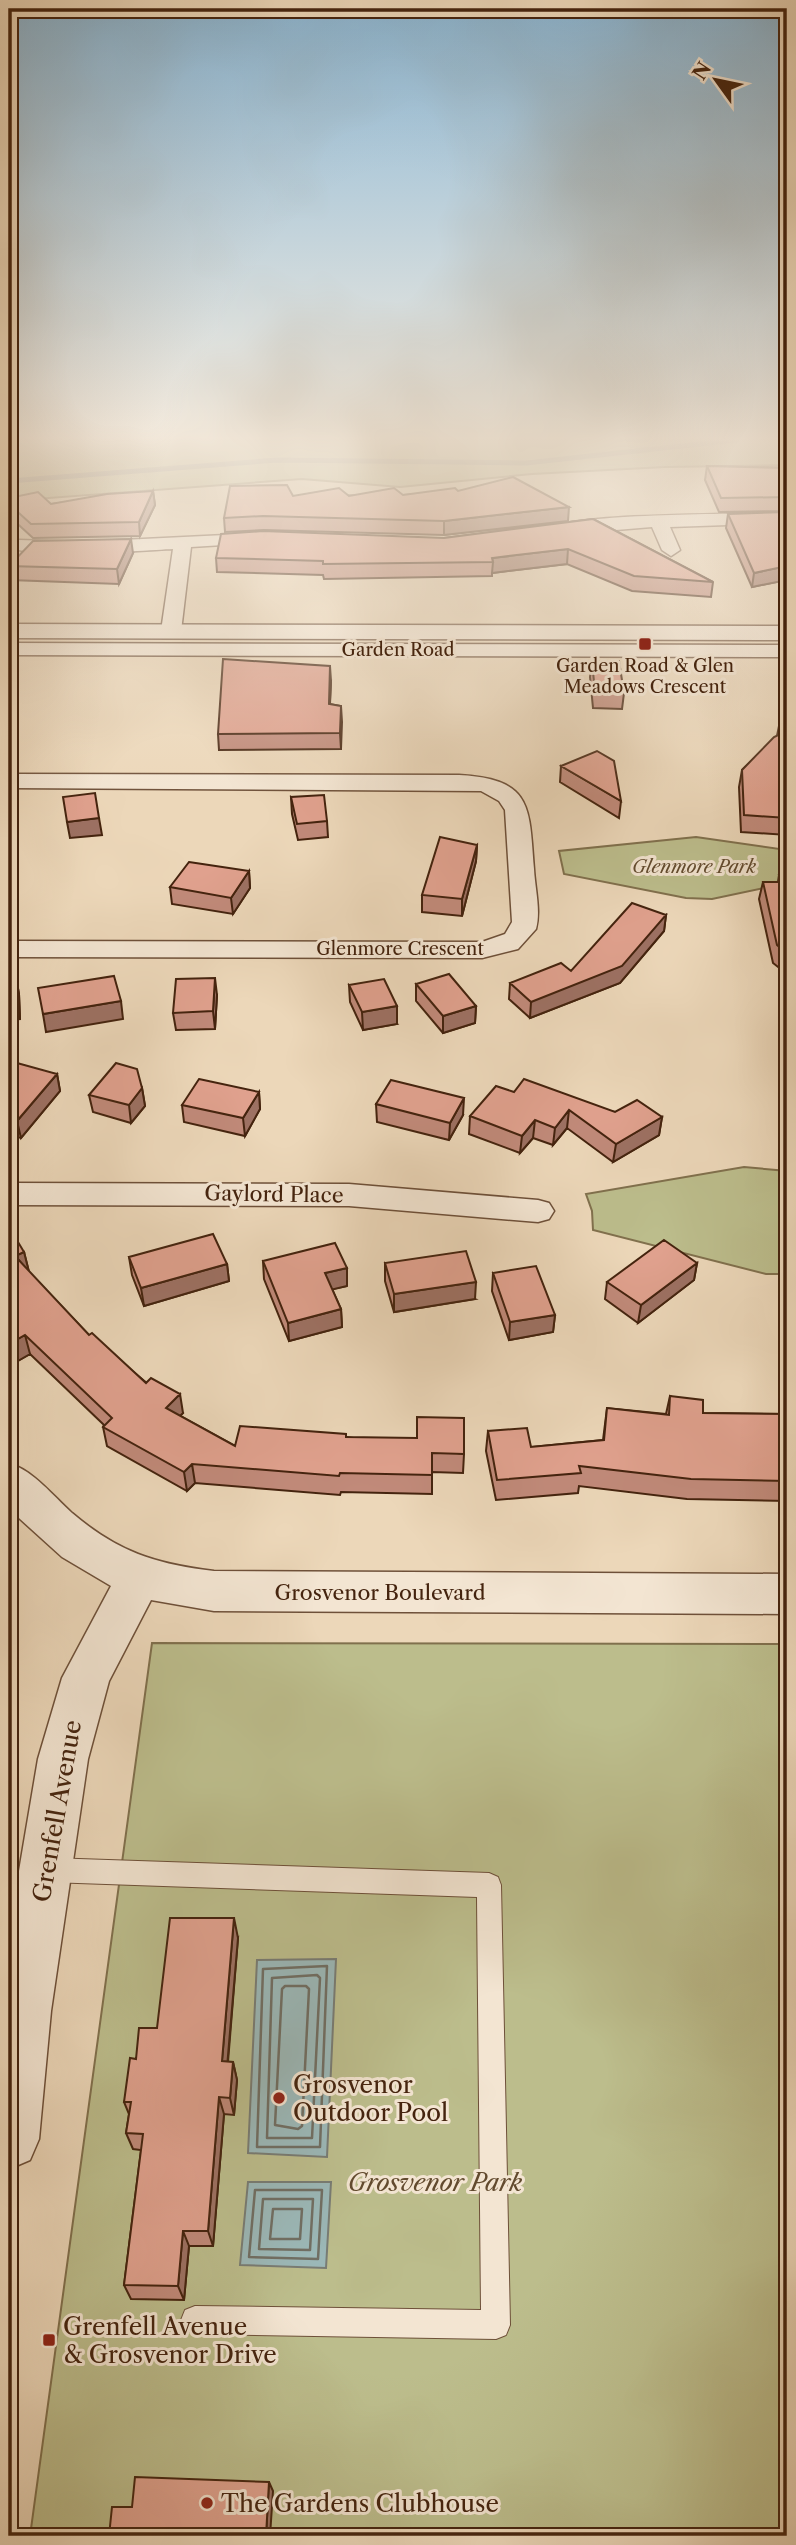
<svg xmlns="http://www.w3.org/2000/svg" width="796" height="2545" font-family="'Libre Caslon Text',serif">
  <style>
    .green { fill: #bcbd8c; stroke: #80704d; stroke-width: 2 }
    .water { fill: #9bb8b8; stroke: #787c74; stroke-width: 2 }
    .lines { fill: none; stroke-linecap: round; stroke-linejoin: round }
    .shore { stroke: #706e63; stroke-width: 2.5 }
    .stream { stroke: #787c74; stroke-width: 5 }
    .service-casing { stroke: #6e5039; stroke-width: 2 }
    .minor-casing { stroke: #6e5039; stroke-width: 3 }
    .tertiary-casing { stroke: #6e5039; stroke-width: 3 }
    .service { fill: #f3e5d2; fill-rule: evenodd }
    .minor { fill: #f3e5d2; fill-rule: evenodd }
    .tertiary { fill: #f3e5d2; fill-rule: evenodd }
    .wall { fill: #c18a7a; stroke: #44230e; stroke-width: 2 }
    .shaded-wall { fill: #9d7163; stroke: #44230e; stroke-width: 2 }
    .building { fill: #e0a18e; stroke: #44230e; stroke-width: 2 }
    .poi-dot { fill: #8f2418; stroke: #f3e5d2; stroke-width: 2.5 }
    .labels { text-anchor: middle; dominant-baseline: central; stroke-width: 6; stroke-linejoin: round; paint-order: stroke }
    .far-street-label { font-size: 18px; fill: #44230e; stroke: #f3e5d2 }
    .far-poi-label { font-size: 18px; fill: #44230e; stroke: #f3e5d2 }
    .far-park-label { font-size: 18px; font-style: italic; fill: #624a2e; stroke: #f3e5d2 }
    .street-label { font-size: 21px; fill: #44230e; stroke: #f3e5d2 }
    .near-street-label { font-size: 24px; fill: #44230e; stroke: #f3e5d2 }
    .near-poi-label { font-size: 24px; fill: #44230e; stroke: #f3e5d2; text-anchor: start }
    .near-park-label { font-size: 24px; font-style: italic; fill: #624a2e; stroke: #f3e5d2 }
  </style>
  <rect width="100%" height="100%" fill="#ecd7b9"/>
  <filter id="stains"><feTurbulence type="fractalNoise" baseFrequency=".00286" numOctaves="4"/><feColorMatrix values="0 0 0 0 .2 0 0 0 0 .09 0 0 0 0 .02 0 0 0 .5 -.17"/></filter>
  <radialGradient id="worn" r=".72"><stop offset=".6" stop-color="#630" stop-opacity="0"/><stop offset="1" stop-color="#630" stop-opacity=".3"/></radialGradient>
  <path class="green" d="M18,440H787V465L665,467L532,474L400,487L302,479L9,501V442Z
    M696,837L787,850V883L712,899L686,898L564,874L559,851Z
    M744,1167L787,1171V1274H766L593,1230L592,1211L586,1194Z
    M152,1643L787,1644V2536H30Z"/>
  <path class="water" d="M336,1959L327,2157L248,2153L257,1960Z
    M248,2182H331L326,2268L240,2265Z"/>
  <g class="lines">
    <path class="shore" d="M327,1966L320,2147H257L263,1969Z
      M317,1975L320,1978L312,2138H267L272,1978Z
      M285,1986H306L309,1989L302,2126L298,2129L275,2125L282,1989Z
      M255,2190H322L318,2259L249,2257Z
      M263,2199H313L310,2250L259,2249Z
      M273,2209H302L300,2239H270Z"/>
    <path class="stream" d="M9,481L277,460L526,463L737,440"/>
    <defs>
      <path id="service" d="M49,1858L489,1873L498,1877L501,1885L510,2325L506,2335L496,2339L195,2334L185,2330L181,2320L185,2310L195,2306L481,2310L477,1897L49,1882L41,1878L37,1870L41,1862Z"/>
      <path id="minor" d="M787,513V523L670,527L680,550L671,556L662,550L652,527L556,535L547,530C561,513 753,514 787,513Z
        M265,533L274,538L271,542L191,547L181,631L171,637L161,631L173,549C148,550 22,560 10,546L19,540L81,542Z
        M9,643L787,645V657L9,655Z
        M9,774L459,775C533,779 529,807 534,869C535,888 541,911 536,929L518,949L482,958L9,957V941L482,942L505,934L512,922L505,810L499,801L481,791L9,788Z
        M9,1183L349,1184L538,1200L549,1203L554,1211L549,1219L538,1222L349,1206L9,1205Z"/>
      <path id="tertiary" d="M9,624L787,626V640L9,638Z
        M9,1463C35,1472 52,1495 72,1513C118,1552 155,1564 214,1571L787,1574V1614L214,1611L151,1600L109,1681L88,1759L51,2011L39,2139L30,2160L9,2169V1930L38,1759L62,1678L111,1586L62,1557L9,1509Z"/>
    </defs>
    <use href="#service" class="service-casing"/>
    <use href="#minor" class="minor-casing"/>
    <use href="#tertiary" class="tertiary-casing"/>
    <use href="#service" class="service"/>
    <use href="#minor" class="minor"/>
    <use href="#tertiary" class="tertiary"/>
  </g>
  <path class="wall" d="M707,466L787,468V511L719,512L705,480Z
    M153,491L155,505L140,536L33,538L9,516V498L51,504Z
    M458,491L568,521L444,535L264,530L225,532L224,518L293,496L403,495Z
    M787,512V580L752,587L726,528L728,514Z
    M593,519L713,582L711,597L632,591L567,564L492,573V576L324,579L323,575L217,572L216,558L444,538Z
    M133,553L119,584L10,580L9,565Z
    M592,661L624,693L622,709L593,708L590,677Z
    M331,681L330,704L341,706V749L219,750L218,734Z
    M787,717V835L741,832L739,787L742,770L777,736L780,721Z
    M561,766L621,801L619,818L560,782Z
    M291,797L327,821L328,837L298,840L292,814Z
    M477,845L476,861L462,916L422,912V895Z
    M249,871L250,888L233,914L172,904L170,887Z
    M779,875H787V974L773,963L759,899L763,882H778Z
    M666,915L664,931L620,983L530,1018L509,999L510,983L571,971Z
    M16,977L19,994L20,1019L9,1020V978Z
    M416,984L476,1006L475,1023L443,1033L416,1001Z
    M349,985L397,1024L363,1030L350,1002Z
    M217,995L215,1029L176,1030L173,1013Z
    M9,1072L57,1074L60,1091L21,1138L9,1135Z
    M142,1088L145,1106L131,1123L93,1112L89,1095Z
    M259,1092L260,1109L245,1136L184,1122L182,1105Z
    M514,1092L615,1112L662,1117L659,1135L613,1162L567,1128L553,1145L533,1138L520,1153L469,1134L470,1116Z
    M376,1104L463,1115L449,1140L377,1122Z
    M24,1252L29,1272L89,1335L183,1413L180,1416L235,1446L347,1437L464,1454L463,1473L432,1472V1494L341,1492L340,1495L195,1483L187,1491L107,1446L103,1427L104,1425L30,1354L9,1366Z
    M129,1257L227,1264L229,1281L144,1306L132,1275Z
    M263,1261L347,1286L332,1289L341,1309L342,1327L289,1341L264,1279Z
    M385,1263L475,1299L394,1312L385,1281Z
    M697,1263L694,1280L638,1323L605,1299L607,1282Z
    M493,1273L555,1315L553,1332L509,1340L492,1291Z
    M670,1396L703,1413L787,1414V1501L687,1499L579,1486L578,1493L496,1500L486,1451L488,1431L531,1447L603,1440L607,1408L666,1414Z
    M238,1938L228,2062H233L237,2080L234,2115L224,2114L213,2246H189L184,2300L131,2299L124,2285L141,2150L133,2149L126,2133L129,2114L124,2102L157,2028Z"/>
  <path class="shaded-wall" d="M153,491L155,505L140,536L139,522Z
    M569,507L568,521L444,535V521Z
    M131,539L133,553L119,584L117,569Z
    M568,549L567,564L492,573L493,562L492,558Z
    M787,566V580L752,587L754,573Z
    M330,666L331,681L329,720V704Z
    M341,706L342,722L341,749L340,733Z
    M99,818L102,835L70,838L67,822Z
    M477,845L476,861L462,916V899Z
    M249,871L250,888L233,914L231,898Z
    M666,915L664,931L620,983L530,1018L531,1002Z
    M16,977L19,994L20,1019L17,1002Z
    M215,978L217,995L215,1029L213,1011Z
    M121,1001L123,1019L46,1032L43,1014Z
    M397,1006V1024L363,1030L362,1012Z
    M476,1006L475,1023L443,1033V1016Z
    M57,1074L60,1091L21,1138L17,1121Z
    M142,1088L145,1106L131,1123L129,1105Z
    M259,1092L260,1109L245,1136L243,1118Z
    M464,1098L463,1115L449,1140L450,1123Z
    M569,1110L567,1128L553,1145L555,1128Z
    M662,1117L659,1135L613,1162L616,1144Z
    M535,1120L533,1138L520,1153L522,1136Z
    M24,1252L29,1272L15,1256Z
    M697,1263L694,1280L638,1323L641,1305Z
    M227,1264L229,1281L144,1306L141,1288Z
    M347,1268V1286L326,1291L325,1273Z
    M476,1282L475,1299L394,1312V1294Z
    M341,1309L342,1327L289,1341L288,1323Z
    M555,1315L553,1332L509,1340L510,1322Z
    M25,1335L30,1354L9,1366V1344Z
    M180,1394L183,1413L169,1427L166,1408Z
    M192,1464L195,1483L187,1491L184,1472Z
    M234,1918L238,1938L226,2079L222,2061Z
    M233,2062L237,2080L234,2115L230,2098Z
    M219,2097L224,2114L213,2246L208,2231Z
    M183,2231L189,2246L184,2300L178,2286Z
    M269,2482L273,2491L270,2536H266Z"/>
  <path class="building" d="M707,466L787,468V497L721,498Z
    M513,477L569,507L444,521L263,516L224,518L230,486L287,485L293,496L339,488L349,496L394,488L403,495L455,488L458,491Z
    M153,491L139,522L31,524L9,504V498L38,492L51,504L107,494Z
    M787,512V566L754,573L728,514Z
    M593,519L713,582L634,576L568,549L492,558L493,562L323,564V561L216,558L221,534L263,531L444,538Z
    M131,539L117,569L9,566L33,541Z
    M223,659L330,666L329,704L341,706L340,733L218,734Z
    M592,661H619L624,693L595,692Z
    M787,717V724L780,721Z
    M787,731V818L744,815L742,770L774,737Z
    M597,751L614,761L621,801L561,766Z
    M95,793L99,818L67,822L63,797Z
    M324,795L327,821L297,824L291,797Z
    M440,837L477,845L462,899L422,895Z
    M189,862L249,871L231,898L170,887Z
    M779,875H787V954L777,945L763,882H781Z
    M632,903L666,915L622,966L531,1002L510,983L561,963L571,971Z
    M449,974L476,1006L443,1016L416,984Z
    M114,976L121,1001L43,1014L38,988Z
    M16,977L17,1002L9,1003V978Z
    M215,978L213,1011L173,1013L176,979Z
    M384,979L397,1006L362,1012L349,985Z
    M17,1063L57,1074L17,1121L9,1118V1072Z
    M116,1063L137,1069L142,1088L129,1105L89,1095Z
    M199,1079L259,1092L243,1118L182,1105Z
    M524,1079L615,1112L637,1100L662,1117L616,1144L569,1110L555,1128L535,1120L522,1136L470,1116L496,1086L514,1092Z
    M391,1080L464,1098L450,1123L376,1104Z
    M9,1227L24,1252L15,1256L89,1335L92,1333L146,1383L151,1378L180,1394L166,1408L235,1446L240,1426L346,1434V1437L417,1438V1417L464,1418V1454L432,1453V1475L340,1473L339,1476L192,1464L184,1472L103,1427L112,1418L25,1335L9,1344Z
    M213,1234L227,1264L141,1288L129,1257Z
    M664,1240L697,1263L641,1305L607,1282Z
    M335,1243L347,1268L325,1273L341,1309L288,1323L263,1261Z
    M466,1251L476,1282L394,1294L385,1263Z
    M536,1266L555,1315L510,1322L493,1273Z
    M670,1396L703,1400V1413L787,1414V1481L691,1479L579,1466L581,1473L497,1480L488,1431L527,1428L531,1447L604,1440L607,1408L669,1415Z
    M170,1918H234L222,2061L233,2062L230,2098L219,2097L208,2231H183L178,2286L124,2285L143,2134L126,2133L131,2102H124L130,2058L136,2059L139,2028H157Z
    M135,2477L269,2482L266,2536H109L112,2507H132Z"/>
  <linearGradient id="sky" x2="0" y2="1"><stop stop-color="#89b6d5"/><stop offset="0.55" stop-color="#f6ede0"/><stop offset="1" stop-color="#f6ede0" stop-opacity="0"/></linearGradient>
  <rect width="796" height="797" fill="url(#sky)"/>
  <g class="poi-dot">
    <rect x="638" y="637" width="14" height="14" rx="3.5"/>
    <circle cx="279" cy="2098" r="7"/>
    <rect x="42" y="2333" width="14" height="14" rx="3.5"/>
    <circle cx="207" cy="2503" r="7"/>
  </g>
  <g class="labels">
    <g class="far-street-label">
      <text x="398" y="650">Garden Road</text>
      <text x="400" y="949">Glenmore Crescent</text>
    </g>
    <g class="far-poi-label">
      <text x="645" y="666">Garden Road &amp; Glen<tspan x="645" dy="21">Meadows Crescent</tspan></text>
    </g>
    <g class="far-park-label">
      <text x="694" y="867">Glenmore Park</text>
    </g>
    <g class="street-label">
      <text transform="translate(274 1194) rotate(1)">Gaylord Place</text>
      <text x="380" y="1592">Grosvenor Boulevard</text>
    </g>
    <g class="near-street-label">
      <text transform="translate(57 1811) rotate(-80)">Grenfell Avenue</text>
    </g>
    <g class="near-poi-label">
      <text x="293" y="2084">Grosvenor<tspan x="293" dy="28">Outdoor Pool</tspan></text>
      <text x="63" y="2326">Grenfell Avenue<tspan x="63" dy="28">&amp; Grosvenor Drive</tspan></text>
      <text x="221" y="2503">The Gardens Clubhouse</text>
    </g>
    <g class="near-park-label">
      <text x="435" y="2182">Grosvenor Park</text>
    </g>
  </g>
  <rect width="796" height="2545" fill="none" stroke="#ecd7b9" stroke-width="35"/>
  <rect x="10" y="10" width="775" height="2524" fill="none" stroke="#44230e" stroke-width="3.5"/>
  <rect x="18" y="18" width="761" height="2510" fill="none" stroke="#44230e" stroke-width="2"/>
  <g transform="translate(716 80) rotate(303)" stroke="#f3e5d2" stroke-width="5" paint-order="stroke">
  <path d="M0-5L12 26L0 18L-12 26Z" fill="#44230e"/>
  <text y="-10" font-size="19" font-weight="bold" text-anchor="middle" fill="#44230e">N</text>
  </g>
  <rect width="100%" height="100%" filter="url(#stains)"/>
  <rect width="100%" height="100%" fill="url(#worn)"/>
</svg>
